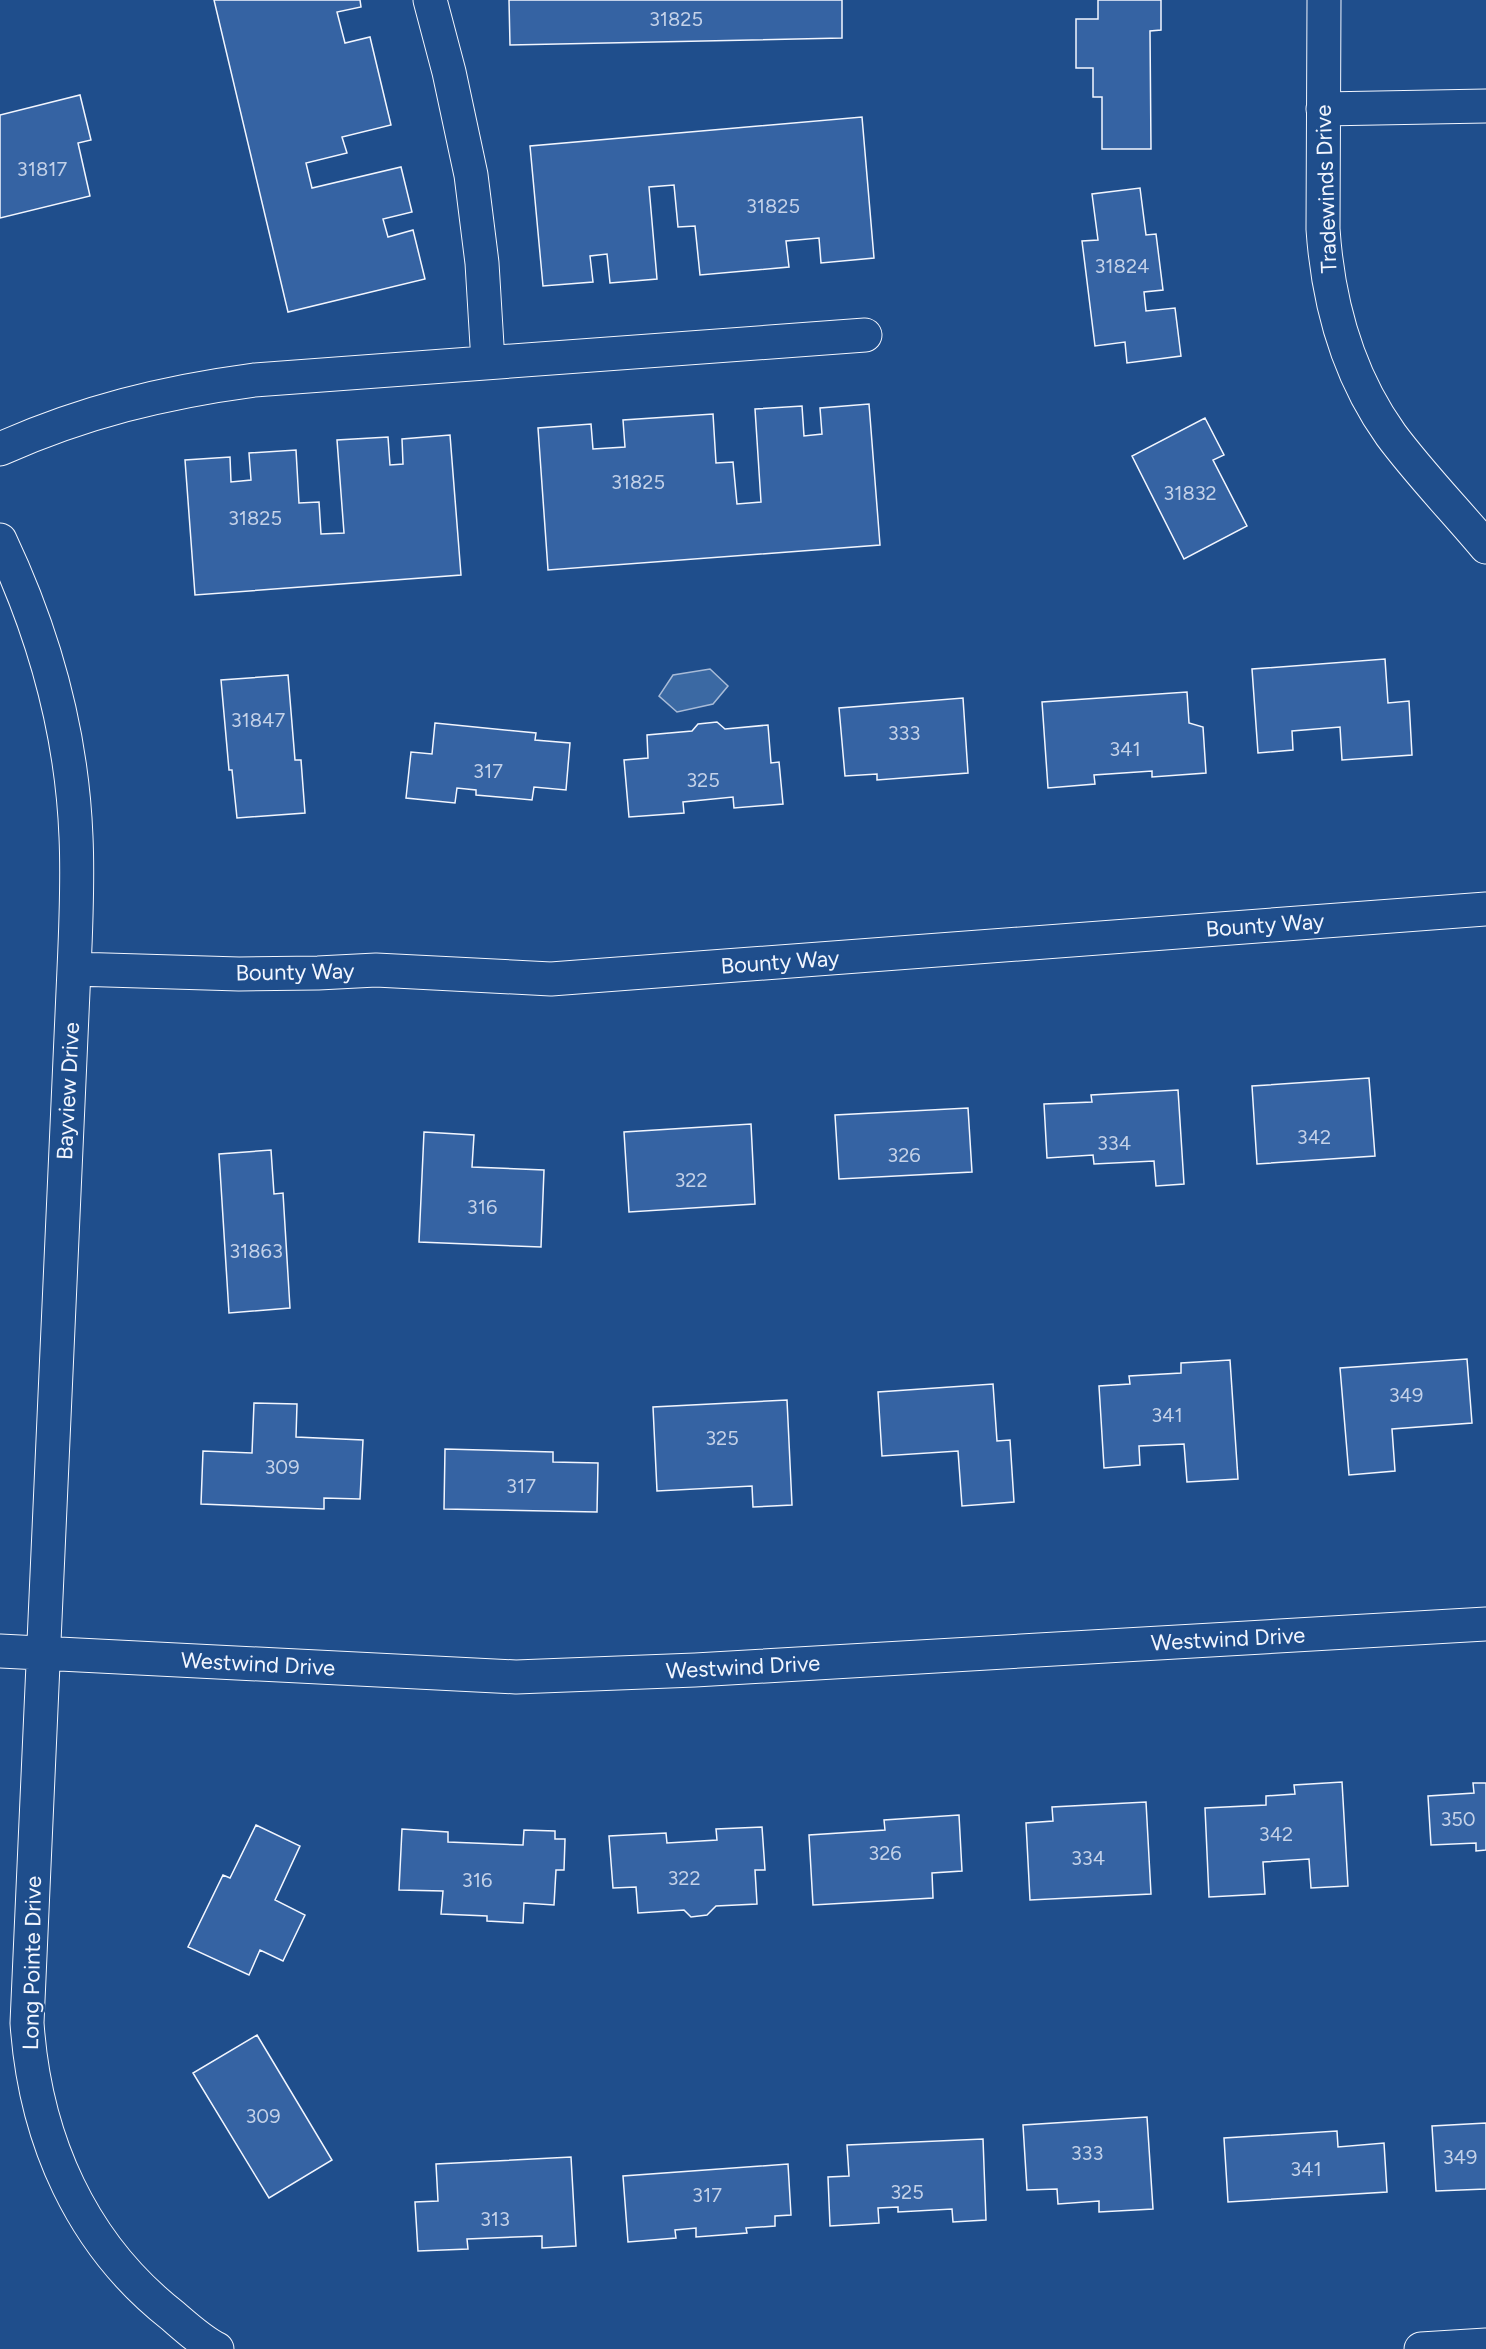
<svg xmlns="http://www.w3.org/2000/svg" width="1486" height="2349" font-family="Figtree,sans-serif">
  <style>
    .water { fill: #3b69a3; stroke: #a8bbd7; stroke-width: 1.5 }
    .building { fill: #3563a3; stroke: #f2f6ff; stroke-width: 1.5 }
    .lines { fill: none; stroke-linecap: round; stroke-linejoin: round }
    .street-casing { stroke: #f2f6ff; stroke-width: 35 }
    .street { stroke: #1f4e8c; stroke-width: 33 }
    .labels { text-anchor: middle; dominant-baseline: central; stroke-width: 4.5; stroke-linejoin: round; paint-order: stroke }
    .number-label { font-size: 20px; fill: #c3d1e8 }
    .street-label { font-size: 22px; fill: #f2f6ff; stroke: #1f4e8c }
  </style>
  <rect width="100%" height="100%" fill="#1f4e8c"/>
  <path class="water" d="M710,669L728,686L713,704L677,712L659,696L673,675Z"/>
  <path class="building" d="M214,0H360L361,7L337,12L345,43L370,37L391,125L342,137L347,153L306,163L312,188L401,167L412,212L383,219L388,237L413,230L425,279L288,312Z
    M509,0H842V38L510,45Z
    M1098,0H1161V30L1150,31L1151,149H1102V97H1093V68H1076V19H1098Z
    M80,95L91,140L78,143L90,196L0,218V115Z
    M862,117L874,258L821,263L819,238L786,241L789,267L700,275L695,226L678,227L674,185L649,187L657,279L610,283L607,254L590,256L593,282L543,286L530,146Z
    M1140,188L1146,235L1156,234L1163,290L1144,292L1146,311L1175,308L1181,356L1127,363L1125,342L1095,346L1082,241L1098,240L1092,194Z
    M869,404L880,545L548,570L538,428L591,424L593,449L625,447L623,420L713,414L716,463L733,462L737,504L761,502L755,409L802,406L804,436L822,434L820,408Z
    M1205,418L1224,455L1213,460L1247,526L1184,559L1132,456Z
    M450,435L461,575L195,595L185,460L230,457L231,482L251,480L249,453L296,450L299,503L319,502L321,534L344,533L337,440L388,437L390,465L403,464L402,439Z
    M1385,659L1388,703L1409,701L1412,755L1342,760L1340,727L1292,731L1293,750L1258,753L1252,669Z
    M288,675L295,760H301L305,813L237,818L232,770H229L221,680Z
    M1187,692L1189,723L1203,727L1206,773L1152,777V771L1094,775L1095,784L1048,788L1042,702Z
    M963,698L968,773L877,780V774L845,776L839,708Z
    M717,722L725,729L768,725L771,763L779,762L783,804L734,808L733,797L683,802L684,813L629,817L624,760L648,758L647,735L692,731L698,724Z
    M435,723L536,733L535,740L570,743L566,790L534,787L532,800L476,795V790L457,788L455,803L406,798L411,752L432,754Z
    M1369,1078L1375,1156L1257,1164L1252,1086Z
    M1178,1090L1184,1184L1156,1186L1154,1161L1094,1164L1093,1155L1047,1158L1044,1104L1092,1102L1091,1095Z
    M968,1108L972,1172L839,1179L835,1115Z
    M751,1124L755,1204L629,1212L624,1132Z
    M424,1132L474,1135L472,1167L544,1170L541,1247L419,1242Z
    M271,1150L274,1194L283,1193L290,1308L229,1313L219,1154Z
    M1467,1359L1472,1423L1392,1429L1395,1471L1349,1475L1340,1368Z
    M1230,1360L1238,1479L1187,1482L1184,1444L1139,1446L1140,1465L1104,1468L1099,1386L1130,1384L1129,1376L1181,1373V1363Z
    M993,1384L997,1441L1010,1440L1014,1502L962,1506L958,1451L882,1456L878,1392Z
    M787,1400L792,1505L753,1507L752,1486L657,1491L653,1407Z
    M254,1403L297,1404L296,1437L363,1440L360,1499L324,1498V1509L201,1504L203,1451L252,1453Z
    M445,1449L553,1452V1462L598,1463L597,1512L444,1509Z
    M1342,1782L1348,1886L1311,1888L1309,1859L1263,1862L1265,1894L1209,1897L1205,1808L1266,1805V1796L1295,1794L1294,1785Z
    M1473,1783H1486V1850L1476,1851V1843L1431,1845L1428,1796L1474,1793Z
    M1146,1802L1151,1894L1030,1900L1026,1823L1053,1821L1052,1807Z
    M959,1815L962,1871L932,1873L933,1898L813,1905L809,1835L885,1830L884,1820Z
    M256,1825L300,1846L275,1900L305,1915L283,1961L260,1950L249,1975L188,1947L223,1875L230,1878Z
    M762,1827L765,1870H755L757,1904L716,1906L707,1915L691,1917L684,1910L638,1913L636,1887L613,1888L609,1836L666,1833L667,1843L717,1840L716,1829Z
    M402,1829L448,1832V1842L523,1845L524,1830L555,1831V1839H565L564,1870H556L554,1905L524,1903L523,1923L487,1921V1916L441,1914L443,1891L399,1890Z
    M257,2035L332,2160L269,2198L193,2073Z
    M1147,2117L1153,2209L1099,2212V2201L1058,2204L1057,2189L1027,2190L1023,2125Z
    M1486,2123V2189L1436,2191L1432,2126Z
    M1337,2131L1338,2147L1384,2143L1387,2192L1228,2202L1224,2138Z
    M983,2139L986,2220L953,2222L952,2209L898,2212V2207L878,2208L879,2223L830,2226L828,2177L849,2176L847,2145Z
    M571,2157L576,2246L542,2248V2236L467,2239L468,2249L418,2251L415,2202L438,2201L436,2164Z
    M788,2164L791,2215L775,2216V2226L746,2228L747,2233L696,2237V2228L675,2230L676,2238L628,2242L623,2176Z"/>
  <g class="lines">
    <defs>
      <path id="street" d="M430,0L449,72L471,175L482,263L488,362
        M1324,0L1323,229C1328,302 1348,375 1391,435C1420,474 1455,510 1486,547
        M1323,109L1486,106
        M0,449C83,412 164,392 254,380L865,335
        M0,540C44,633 72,734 76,837C78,881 76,926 74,969L27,2023C35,2139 81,2244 173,2316C187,2328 201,2341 217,2349
        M74,969L239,974L318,973L376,970L551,979L1486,909
        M0,1651L516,1677L695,1670L1486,1624
        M1421,2349L1486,2345"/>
    </defs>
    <use href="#street" class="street-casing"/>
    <use href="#street" class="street"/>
  </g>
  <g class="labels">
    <g class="number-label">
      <text x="676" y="19">31825</text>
      <text x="42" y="169">31817</text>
      <text x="773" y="206">31825</text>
      <text x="1122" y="266">31824</text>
      <text x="638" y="482">31825</text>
      <text x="1190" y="493">31832</text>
      <text x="255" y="518">31825</text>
      <text x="258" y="720">31847</text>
      <text x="904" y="733">333</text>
      <text x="1125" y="749">341</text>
      <text x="488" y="771">317</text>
      <text x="703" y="780">325</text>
      <text x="1314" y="1137">342</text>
      <text x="1114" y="1143">334</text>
      <text x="904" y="1155">326</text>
      <text x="691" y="1180">322</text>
      <text x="482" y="1207">316</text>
      <text x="256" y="1251">31863</text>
      <text x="1406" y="1395">349</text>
      <text x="1167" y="1415">341</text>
      <text x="722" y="1438">325</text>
      <text x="282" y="1467">309</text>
      <text x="521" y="1486">317</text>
      <text x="1458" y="1819">350</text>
      <text x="1276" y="1834">342</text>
      <text x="885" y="1853">326</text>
      <text x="1088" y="1858">334</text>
      <text x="684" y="1878">322</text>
      <text x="477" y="1880">316</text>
      <text x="263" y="2116">309</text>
      <text x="1087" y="2153">333</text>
      <text x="1460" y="2157">349</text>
      <text x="1306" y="2169">341</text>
      <text x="907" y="2192">325</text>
      <text x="707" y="2195">317</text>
      <text x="495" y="2219">313</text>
    </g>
    <g class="street-label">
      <text transform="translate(1326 189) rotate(-92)">Tradewinds Drive</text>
      <text transform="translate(1265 925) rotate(-4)">Bounty Way</text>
      <text transform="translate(780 962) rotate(-4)">Bounty Way</text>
      <text transform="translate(295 972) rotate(-1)">Bounty Way</text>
      <text transform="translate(68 1091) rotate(-87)">Bayview Drive</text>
      <text transform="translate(1228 1639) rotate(-3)">Westwind Drive</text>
      <text transform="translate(258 1664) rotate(3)">Westwind Drive</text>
      <text transform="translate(743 1667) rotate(-3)">Westwind Drive</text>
      <text transform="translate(32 1963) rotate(-89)">Long Pointe Drive</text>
    </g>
  </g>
</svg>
